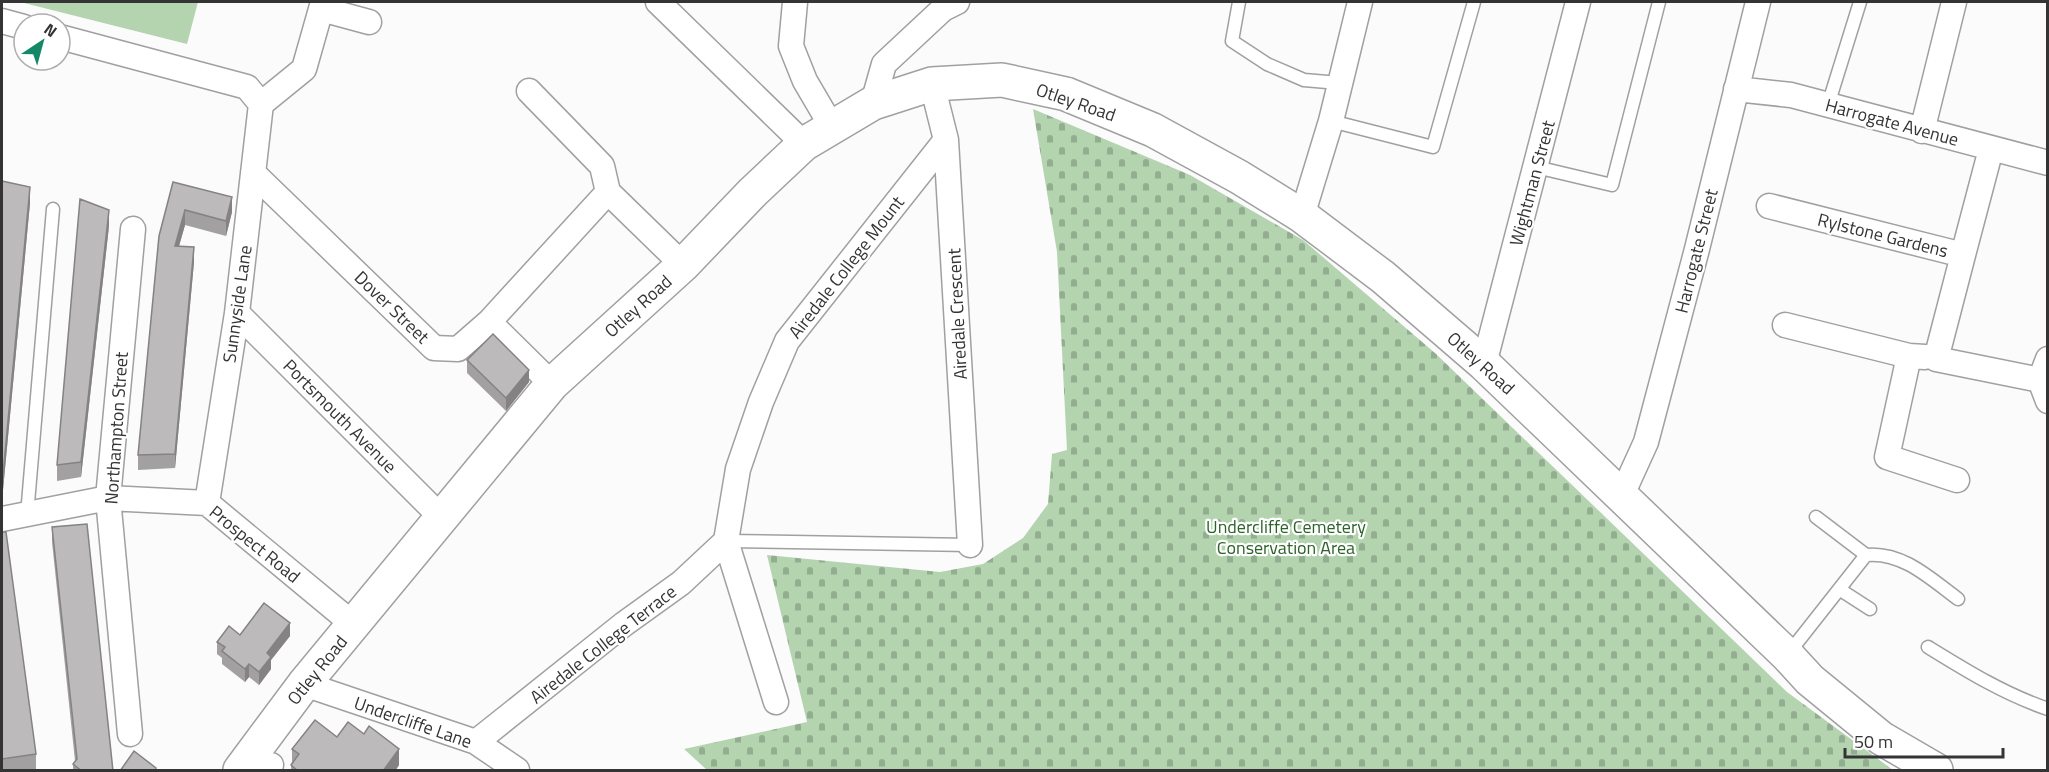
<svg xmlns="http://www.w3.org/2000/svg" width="2049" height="772" font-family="'Titillium Web',sans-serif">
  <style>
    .green { fill: #b4d4b0 }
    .cemetery { fill: url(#cemetery-stones) }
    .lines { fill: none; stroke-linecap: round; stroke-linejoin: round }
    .lane-casing { stroke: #a0a0a1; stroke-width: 15 }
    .street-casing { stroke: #a0a0a1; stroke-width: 27 }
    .primary-casing { stroke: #a0a0a1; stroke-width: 36 }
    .lane { stroke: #fff; stroke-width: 12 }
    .street { stroke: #fff; stroke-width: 24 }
    .primary { stroke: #fff; stroke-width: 33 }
    .wall { fill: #a2a0a0 }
    .shaded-wall { fill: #848282 }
    .building { fill: #bcbaba; stroke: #848282; stroke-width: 1.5 }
    .labels { text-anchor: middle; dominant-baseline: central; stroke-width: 4.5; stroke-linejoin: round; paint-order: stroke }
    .street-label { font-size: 18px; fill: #343435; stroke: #fff }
    .park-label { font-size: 18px; fill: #2c6329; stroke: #fff }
  </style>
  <defs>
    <pattern id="cemetery-stones" width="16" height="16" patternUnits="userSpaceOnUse" patternTransform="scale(1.5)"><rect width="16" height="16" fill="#b4d4b0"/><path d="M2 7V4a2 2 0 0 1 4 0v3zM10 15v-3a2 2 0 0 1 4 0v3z" fill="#93ad90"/></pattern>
  </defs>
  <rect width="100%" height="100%" fill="#fbfbfc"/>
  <path class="green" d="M20,2H198L187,44Z"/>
  <path class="cemetery" d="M1033,109L1190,175L1303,240L1435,353L1787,692L1893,770H707L684,749L807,722L767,555L940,572L983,564L1023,538L1048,504L1052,454L1067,450L1057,252Z"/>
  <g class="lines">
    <defs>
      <path id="lane" d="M1239,2L1232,41L1267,64L1304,80L1339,83
        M1828,105L1860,2
        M1331,121L1433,147L1474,2
        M1536,167L1612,185L1659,2
        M27,515L53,209
        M1816,517L1866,555
        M726,541L970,545
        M1839,589L1870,609
        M1928,647C1967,671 2004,694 2048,709
        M1788,654L1866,555C1902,551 1931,579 1958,599"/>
      <path id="street" d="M658,2L804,144
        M795,2L791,46L805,81L832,127
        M321,9L369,22
        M2,21L24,27
        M60,37L247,87L261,104
        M932,84L946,140L970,545
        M1736,89L1791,95L2048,163
        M529,91L602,166L608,192L683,265
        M873,103L884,64L943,9L957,2
        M261,104L304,69L323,2
        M1922,131L1954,2
        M253,173L434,348L458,349L489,322L608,192
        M1769,206L1963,255L1936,359L2040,380L2048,359
        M1302,216L1331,121L1360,2
        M1963,255L1991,149
        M237,313L442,518
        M489,322L552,384
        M1785,325L1909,356L1925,357
        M1909,356L1887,457L1957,480
        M1484,364L1578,2
        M2040,380L2048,401
        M1621,497L1646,442L1697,249L1758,2
        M207,503L237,313L261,104
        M2,519L108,498L207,503L353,624
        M304,684L476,742L517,770
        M776,702L726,541L738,469L761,402L787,341L946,140
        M130,734L108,498L133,229
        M476,742L624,624L681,583L726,541
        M268,770L271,765"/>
      <path id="primary" d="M240,770L304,684L552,384L683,265L753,192L804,144L873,103L932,84L1002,80L1066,94L1153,130L1239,177L1302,216L1383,277L1484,364L1787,655L1810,680L1881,738L1936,770"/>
    </defs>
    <use href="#lane" class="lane-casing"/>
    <use href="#street" class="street-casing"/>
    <use href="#primary" class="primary-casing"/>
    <use href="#lane" class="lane"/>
    <use href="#street" class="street"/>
    <use href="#primary" class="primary"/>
  </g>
  <path class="wall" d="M2,181L30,203L3,490H2Z
    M173,182L232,212L226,236L185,225L179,246L194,262L175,468L138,470V455Z
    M109,226L81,477L57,481V465Z
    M467,360L529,382L506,411L467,373Z
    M52,527L113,771H73V764L75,761L52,542Z
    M2,532L36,754V770L2,771Z
    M240,635L290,636L271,660V669L259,685L249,677L245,682L222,664V658L217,654V642Z
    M337,737L399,765L395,771H291V765L292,762V749Z"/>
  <path class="shaded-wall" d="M30,187V203L3,490V474Z
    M232,197V212L226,236V221Z
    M109,210V226L81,477V462Z
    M185,210V225L175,260V246Z
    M194,247V262L175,468V454Z
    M529,370V382L506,411V398Z
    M290,623V636L271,660V669L259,685V672L267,653Z
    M249,664V677L245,682V669Z
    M399,749V765L395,771H383Z"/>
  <path class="building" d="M2,181L30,187L3,474H2Z
    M173,182L232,197L226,221L185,210L175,246L194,247L175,454L138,455L159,236Z
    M80,199L109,210L81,462L57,465Z
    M493,334L529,370L506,398L467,360Z
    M87,524L113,771H82L73,764L77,759L52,527Z
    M2,532H6L36,754L2,759Z
    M264,603L290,623L267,653L271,657L259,672L249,664L245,669L222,651L225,647L217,642L229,626L240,635Z
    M315,720L337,737L348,722L364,734L369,726L399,749L383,771H298L291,765L299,754L292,749Z
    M134,751L156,768L155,771H120Z"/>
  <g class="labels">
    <g class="street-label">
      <text transform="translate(1076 102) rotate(19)">Otley Road</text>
      <text transform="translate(1892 122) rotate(15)">Harrogate Avenue</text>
      <text transform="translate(1532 183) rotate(-75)">Wightman Street</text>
      <text transform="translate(1883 235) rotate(14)">Rylstone Gardens</text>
      <text transform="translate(1696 251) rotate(-76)">Harrogate Street</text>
      <text transform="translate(846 267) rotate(-52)">Airedale College Mount</text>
      <text transform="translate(237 304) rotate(-82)">Sunnyside Lane</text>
      <text transform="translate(638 306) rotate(-42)">Otley Road</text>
      <text transform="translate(392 307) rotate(44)">Dover Street</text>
      <text transform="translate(957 314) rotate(-93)">Airedale Crescent</text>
      <text transform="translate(1481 363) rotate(42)">Otley Road</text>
      <text transform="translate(340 416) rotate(45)">Portsmouth Avenue</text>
      <text transform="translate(116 428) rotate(-86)">Northampton Street</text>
      <text transform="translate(255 544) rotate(39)">Prospect Road</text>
      <text transform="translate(603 644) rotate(-38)">Airedale College Terrace</text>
      <text transform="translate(317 670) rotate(-51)">Otley Road</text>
      <text transform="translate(413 722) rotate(19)">Undercliffe Lane</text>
    </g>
    <g class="park-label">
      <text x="1286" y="526">Undercliffe Cemetery<tspan x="1286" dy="21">Conservation Area</tspan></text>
    </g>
  </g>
  <rect width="2049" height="772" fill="none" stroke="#343435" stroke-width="6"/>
  <g transform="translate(42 42) rotate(36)"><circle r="28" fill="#ffffff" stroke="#aeaeae" stroke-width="1.5"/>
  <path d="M0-4.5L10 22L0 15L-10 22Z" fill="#158868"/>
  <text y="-9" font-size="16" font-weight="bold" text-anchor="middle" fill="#343435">N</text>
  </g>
  <path d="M1845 748v9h158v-9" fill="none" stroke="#343435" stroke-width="3"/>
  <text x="1854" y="748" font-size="18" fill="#343435" stroke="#ffffff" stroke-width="4.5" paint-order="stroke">50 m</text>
</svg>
